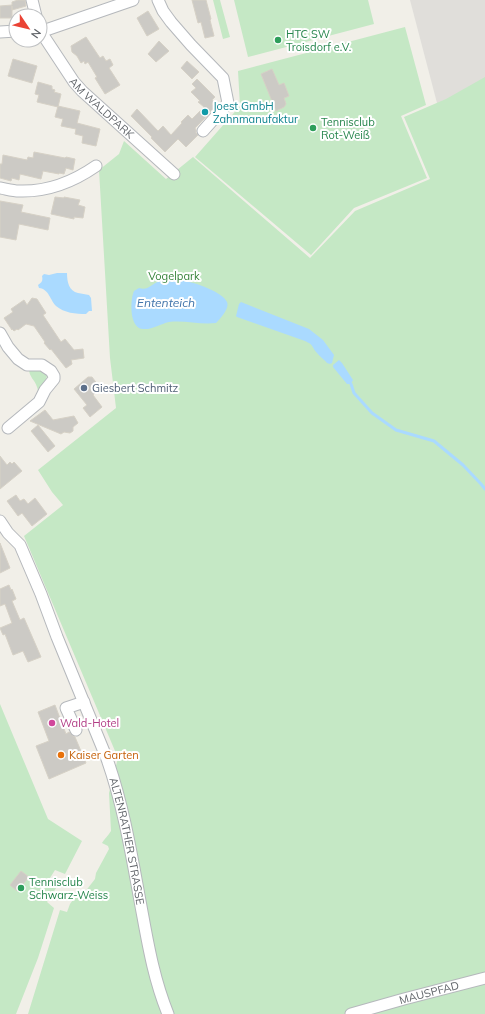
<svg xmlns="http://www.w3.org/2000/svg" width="485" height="1014" font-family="Mulish,sans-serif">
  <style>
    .industrial { fill: #e0deda }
    .green { fill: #c5e8c5 }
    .water { fill: #aadaff }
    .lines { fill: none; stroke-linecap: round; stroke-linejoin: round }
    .stream { stroke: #aadaff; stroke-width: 3 }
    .building { fill: #cccac5; stroke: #d6d1c6 }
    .minor-casing { stroke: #b5b8bc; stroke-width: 13 }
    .minor { stroke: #fff; stroke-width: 11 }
    .leisure-dot { fill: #2e9e5b; stroke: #fff; stroke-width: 1.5 }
    .culture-dot { fill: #0f9aa8; stroke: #fff; stroke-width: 1.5 }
    .service-dot { fill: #5c6f8a; stroke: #fff; stroke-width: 1.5 }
    .hotel-dot { fill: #d1479c; stroke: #fff; stroke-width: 1.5 }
    .food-dot { fill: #e8710a; stroke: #fff; stroke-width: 1.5 }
    .labels { text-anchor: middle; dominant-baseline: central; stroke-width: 4; stroke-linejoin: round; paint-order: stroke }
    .leisure-label { font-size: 11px; fill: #27864d; stroke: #fff; text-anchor: start }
    .culture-label { font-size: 11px; fill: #0d838f; stroke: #fff; text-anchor: start }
    .street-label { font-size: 11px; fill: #5f6368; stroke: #fff }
    .park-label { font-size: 11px; fill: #348238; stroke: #fff }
    .service-label { font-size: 11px; fill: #4e5e75; stroke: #fff; text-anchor: start }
    .hotel-label { font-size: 11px; fill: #b23c85; stroke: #fff; text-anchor: start }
    .food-label { font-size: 11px; fill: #c56008; stroke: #fff; text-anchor: start }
    .water-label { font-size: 12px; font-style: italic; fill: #4174aa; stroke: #fff }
  </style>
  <rect width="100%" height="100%" fill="#f1efe8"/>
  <path class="industrial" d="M410,0H485V245L437,103Z"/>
  <path class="green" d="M213,0H220L230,37L223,39Z
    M234,0H368L374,24L248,57Z
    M405,27L426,105L401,116L427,178L354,208L311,255L195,157L240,106L238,71Z
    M485,77V1014H28L60,910L67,912L70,904L75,897H81L95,879L96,873L109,849L108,846L102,843C104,839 108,836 111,831L109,793L118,758L24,536L63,505L52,492L38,470L116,408L110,358L99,170L119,154L124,141L166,179L193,157L310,258L355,211L430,179L404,117L446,99Z
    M29,369L40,370L47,375C47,380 39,394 36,400C37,396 39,391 37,387C35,380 29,377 29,369Z
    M0,704L48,819L82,841L65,874L55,870L50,878L60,882L47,902L54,908L38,958L16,1014H0Z"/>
  <path class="water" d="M57,273H67C67,282 69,291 78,293C82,294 85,294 89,295L91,298L92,311H89L86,314C76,314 64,313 56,306C50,300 49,289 39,288L38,285C42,282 43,281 42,276L44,274L49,275Z
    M162,280C169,280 177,280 184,281C194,282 223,292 227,302C230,308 220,319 216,323C200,325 185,320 169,322C160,324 152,330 143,329C129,328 130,300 134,291L139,288C149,291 152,283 162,280Z
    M241,302L309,329L323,340L334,355L332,363L330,364L327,363C323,358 320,357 317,353C311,346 314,345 305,341L237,317L236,316L239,304Z
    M339,360L342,363L353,380L351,384H347L333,367V365Z"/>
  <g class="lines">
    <path class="stream" d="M351,384L354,393L372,413L396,430L434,441L463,465L481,484L485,489"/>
  </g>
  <path class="building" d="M18,0H25L26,6L12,10V6V18H0V6L12,5V2Z
    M192,0H206L211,19L210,20L214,36L205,38L201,22L198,23Z
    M148,11L159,29L147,36L137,18Z
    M86,37L100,58L103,56L106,61L110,59L113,65L109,68L120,85L105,94L95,78L97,77L88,62L85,64L84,61L81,63L77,56L72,52L71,46Z
    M159,41L169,51L156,62L148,54Z
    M13,59L37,66L32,83L8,76Z
    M187,61L199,72L192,79L181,68Z
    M272,69L279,85L284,83L289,96L284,98L286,104L284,107L276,111L261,74Z
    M197,79L215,97L212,100L215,102L212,104L215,107L202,121L195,128L196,130V133L198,135L186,147L178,139L165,152L151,138L152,137L131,116L137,109L158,131L163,126L171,135L182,123L181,122L188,115L192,119L204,107L198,102L200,101L191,92L196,88L192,84Z
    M38,82L52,86V89L55,90L54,92L61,94L58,107L37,102L39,95L35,94Z
    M58,106L80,111L77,123L100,129L96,146L82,143L83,136L75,134L76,129L61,126L63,119L55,117Z
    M34,152L65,158L66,157L75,159L73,170L66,168L64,174L59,173V174L43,171L41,179L20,174L19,180L12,178L11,181L0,178V164H2L3,155L27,160L28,157L33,158Z
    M55,197L64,198V197L80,200L78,205L85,207L83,218L74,217V219L51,214Z
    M0,201L23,205L21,212L50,218L48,230L19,224L16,240L0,237Z
    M32,298L37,299L46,313L43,315L61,342L65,339L74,350L83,349L84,358L71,360L72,364L66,368L51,349L50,350L44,343L45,342L34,326L26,324L18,330L17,329L14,331L12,329V330L4,318L13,312L11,309L24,300L27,305Z
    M88,377H92L98,385L92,389L95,393L93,395L102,407L90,417L83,408L87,405L74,389Z
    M45,410L53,420L74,416L78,423L73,427V431L70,433L64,432L61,434L30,421Z
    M38,425L55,446L48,452L31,431Z
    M0,456L7,465L10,462L12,464L14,462L22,471L0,489Z
    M16,495L20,501L24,499L28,504L35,498L47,514L32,526L22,513L18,516L7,501Z
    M0,543L10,568L0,573Z
    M9,585L11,590L12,589L16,599L12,601L20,620L24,618L41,657L28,662L23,651L13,655L5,634L3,635L0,628L12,623L5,604L0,606V589Z
    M55,705L58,713L66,734L69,732L72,735L75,737L86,763L49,779L36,746L49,741L38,712Z
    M21,871L29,877L17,891L10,885Z"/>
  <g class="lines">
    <defs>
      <g id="minor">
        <path d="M32,0L36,16"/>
        <path d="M158,0L163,11L171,22L191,45L223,78L228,103L203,131"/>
        <path id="s1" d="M40,28L41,32L74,82L82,91L174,174"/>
        <path d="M0,32L16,31"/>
        <path d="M40,32L133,0"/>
        <path d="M0,188C6,189 13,191 19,191C47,192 73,182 96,166"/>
        <path d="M0,333L8,347L18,359L27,365H42L51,371L54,376V379L45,390L39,402L8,428"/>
        <path id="s2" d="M0,521L8,533L20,545L41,594L57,637L107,759C125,810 133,864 143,917C149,950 155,982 168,1014"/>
        <path d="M76,730L66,708L84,702"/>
        <path id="s3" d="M351,1014L404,999L485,978"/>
      </g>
    </defs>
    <use href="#minor" class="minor-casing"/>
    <use href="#minor" class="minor"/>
  </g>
  <g class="leisure-dot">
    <circle cx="278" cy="40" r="4"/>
    <circle cx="313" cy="128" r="4"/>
    <circle cx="21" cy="888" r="4"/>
  </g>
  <circle class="culture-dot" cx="205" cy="112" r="4"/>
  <circle class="service-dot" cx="84" cy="388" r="4"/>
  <circle class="hotel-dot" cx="52" cy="723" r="4"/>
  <circle class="food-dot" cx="61" cy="755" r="4"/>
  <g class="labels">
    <g class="leisure-label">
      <text x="286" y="34">HTC SW<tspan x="286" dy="13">Troisdorf e.V.</tspan></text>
      <text x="321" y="122">Tennisclub<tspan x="321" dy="13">Rot-Weiß</tspan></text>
      <text x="29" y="882">Tennisclub<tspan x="29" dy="13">Schwarz-Weiss</tspan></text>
    </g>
    <g class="culture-label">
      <text x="213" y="106">Joest GmbH<tspan x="213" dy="13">Zahnmanufaktur</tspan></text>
    </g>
    <g class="street-label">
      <text stroke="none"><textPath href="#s1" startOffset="102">AM WALDPARK</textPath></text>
      <text stroke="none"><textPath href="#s2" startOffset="347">ALTENRATHER STRASSE</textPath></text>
      <text stroke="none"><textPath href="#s3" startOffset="81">MAUSPFAD</textPath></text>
    </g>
    <g class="park-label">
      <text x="174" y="276">Vogelpark</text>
    </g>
    <g class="service-label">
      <text x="92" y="388">Giesbert Schmitz</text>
    </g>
    <g class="hotel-label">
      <text x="60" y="723">Wald-Hotel</text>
    </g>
    <g class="food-label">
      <text x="69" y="755">Kaiser Garten</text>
    </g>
    <g class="water-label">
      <text x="166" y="302">Ententeich</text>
    </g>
  </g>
  <g transform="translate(28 28) rotate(125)"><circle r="19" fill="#ffffff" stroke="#bfc1c3"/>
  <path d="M0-3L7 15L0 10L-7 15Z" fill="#ea4335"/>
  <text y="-6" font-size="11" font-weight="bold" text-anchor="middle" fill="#5f6368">N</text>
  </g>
</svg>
